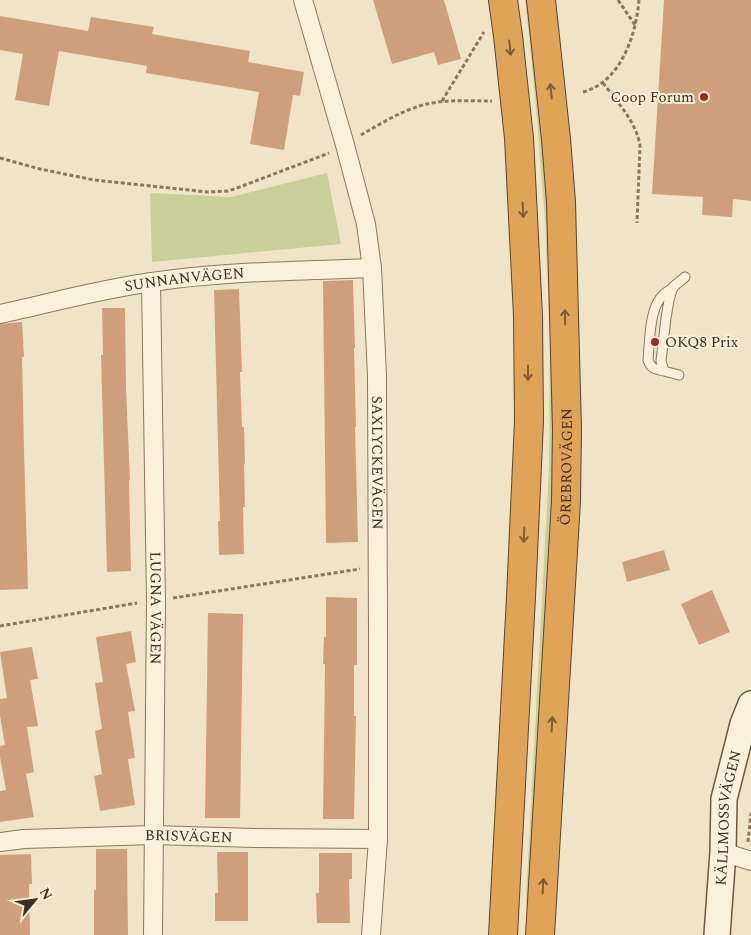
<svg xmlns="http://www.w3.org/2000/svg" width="751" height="935" font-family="Spectral,serif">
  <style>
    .green { fill: #c9cf9b }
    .building { fill: #cf9f7d }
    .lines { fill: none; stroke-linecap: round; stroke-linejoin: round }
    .lane-casing { stroke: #8d765c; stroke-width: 11 }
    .street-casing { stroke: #8d765c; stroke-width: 20 }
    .secondary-casing { stroke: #6f573f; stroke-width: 28 }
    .highway-casing { stroke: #5b4430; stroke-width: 30 }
    .path { stroke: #8d765c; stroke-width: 3; stroke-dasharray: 4 2.5; stroke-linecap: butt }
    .lane { stroke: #faf1dc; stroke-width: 9 }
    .street { stroke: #faf1dc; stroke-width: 18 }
    .secondary { stroke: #faf1dc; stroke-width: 25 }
    .highway { stroke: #e0a458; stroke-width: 28 }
    .oneway { stroke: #7e5d36 }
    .poi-dot { fill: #9e2a2b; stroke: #f7eed8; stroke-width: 2 }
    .labels { text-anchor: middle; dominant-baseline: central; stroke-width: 4; stroke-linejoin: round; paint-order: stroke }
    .poi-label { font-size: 15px; fill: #3d2e20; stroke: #f7eed8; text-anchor: end }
    .street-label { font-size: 15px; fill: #3d2e20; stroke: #f7eed8 }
  </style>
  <rect width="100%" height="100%" fill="#f0e4c8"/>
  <path class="green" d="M525,0H534L548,118L559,466L528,918L526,899L549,467L550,337L545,221L537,119L529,36Z
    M327,173L341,244L152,262L150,193L231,197Z"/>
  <path class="building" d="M373,0H444L461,59L438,65L434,52L392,64Z
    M664,0H751V201L733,199L732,217L702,215L703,197L652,194Z
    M0,16L88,31L91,17L154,27L152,34L250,51L248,62L304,72L300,96L293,95L284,150L250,144L259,92L146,73L147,66L59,51L49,106L15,100L23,54L0,50Z
    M353,280L355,348H354L356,427H355L358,542L326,543L323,281Z
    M239,289L242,372H240L242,427H244L245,464H244L245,507H243L244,554L219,555L218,521H220L214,290Z
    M102,308H125L126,389L130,480H129L131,571L107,572L101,355H103Z
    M22,322L24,357H22L24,450L28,589L0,590V324Z
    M664,550L670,570L627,582L622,562Z
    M712,590L730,632L699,645L681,604Z
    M326,597L357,598V665H354V716H356L354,819H323L325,664H323L324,637H326Z
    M208,613L243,614L240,818H205Z
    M131,631L136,662L126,664L135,711L128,712L135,758L128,759L135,805L100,811L94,776L102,774L95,731L102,729L95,683L103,682L96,637Z
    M32,647L38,679L30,680L38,726L27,727L34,772L26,774L34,817L0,822V791L6,790L0,757V746L5,745L0,716V699L7,698L0,652Z
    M96,849H127L128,935H94V890H96Z
    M217,852H248V921H215V893H218Z
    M319,853H352V879H349L350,923H317L316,893H319Z
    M31,854L32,884H29L30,935H0V855Z"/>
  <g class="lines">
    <defs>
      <path id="lane" d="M664,371C655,369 651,369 648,360C650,341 649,308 663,295C666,292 670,290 673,288
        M679,375L664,371L661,361L666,318L669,300L673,287L685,277"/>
      <g id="street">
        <path id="s1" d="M303,0L345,145L366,224L372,268L377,376L378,631V839L371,935"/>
        <path id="s2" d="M151,282L156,600L153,935"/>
        <path id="s3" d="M0,314C50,303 101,289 152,282C225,271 299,271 372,268"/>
        <path id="s4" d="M0,842L24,839L153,835L255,838L378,839"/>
        <path d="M723,852L751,861"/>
      </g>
      <g id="secondary">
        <path id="s5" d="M717,935L723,852L724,799L743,724L751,704"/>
      </g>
      <g id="highway">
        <path d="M503,935L521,597L529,421L528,316L519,138L508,36L503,0"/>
        <path id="s6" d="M540,935L566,501L567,429L561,202L556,139L541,0"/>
      </g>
    </defs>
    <use href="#lane" class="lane-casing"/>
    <use href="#street" class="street-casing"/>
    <use href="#secondary" class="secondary-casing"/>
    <use href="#highway" class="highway-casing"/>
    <path class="path" d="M618,0L635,25
      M603,83C618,103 635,120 640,145L637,223
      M583,92C621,82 636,35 639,0
      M442,101L484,32
      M361,135C380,124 401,111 423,105C445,99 470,101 492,101
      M0,158L40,169L94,180L208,192L228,191L237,188L329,153
      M173,598L360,569
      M0,626L137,603
      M748,842L751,813"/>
    <use href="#lane" class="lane"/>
    <use href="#street" class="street"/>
    <use href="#secondary" class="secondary"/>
    <use href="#highway" class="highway"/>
  </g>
  <defs><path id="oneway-shaft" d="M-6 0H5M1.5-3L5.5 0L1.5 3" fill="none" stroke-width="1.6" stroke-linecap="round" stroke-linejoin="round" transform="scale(1.25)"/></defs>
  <g class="oneway">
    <use href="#oneway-shaft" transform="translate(510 48) rotate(84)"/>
    <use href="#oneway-shaft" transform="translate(551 91) rotate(-96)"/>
    <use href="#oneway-shaft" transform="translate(523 210) rotate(87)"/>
    <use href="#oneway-shaft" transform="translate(565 317) rotate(-91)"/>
    <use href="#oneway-shaft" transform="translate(528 373) rotate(90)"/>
    <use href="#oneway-shaft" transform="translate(524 535) rotate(92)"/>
    <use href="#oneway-shaft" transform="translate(552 724) rotate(-87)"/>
    <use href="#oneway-shaft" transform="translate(543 886) rotate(-87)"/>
  </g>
  <g class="poi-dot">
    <circle cx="704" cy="97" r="5"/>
    <circle cx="655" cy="342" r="5"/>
  </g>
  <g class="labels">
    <g class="poi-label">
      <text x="694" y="97">Coop Forum</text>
      <text x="665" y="342" text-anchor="start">OKQ8 Prix</text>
    </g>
    <g class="street-label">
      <text stroke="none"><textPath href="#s3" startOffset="188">SUNNANVÄGEN</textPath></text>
      <text stroke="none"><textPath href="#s1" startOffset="472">SAXLYCKEVÄGEN</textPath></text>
      <text stroke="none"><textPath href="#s6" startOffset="469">ÖREBROVÄGEN</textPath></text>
      <text stroke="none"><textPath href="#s2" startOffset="326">LUGNA VÄGEN</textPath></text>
      <text stroke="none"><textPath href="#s5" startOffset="118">KÄLLMOSSVÄGEN</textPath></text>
      <text stroke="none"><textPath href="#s4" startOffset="189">BRISVÄGEN</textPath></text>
    </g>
  </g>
  <g transform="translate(35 900) rotate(61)" stroke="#f7eed8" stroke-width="4" paint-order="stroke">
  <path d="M0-4L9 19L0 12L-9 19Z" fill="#3d2e20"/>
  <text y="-8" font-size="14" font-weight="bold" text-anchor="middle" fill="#3d2e20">N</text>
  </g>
</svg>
